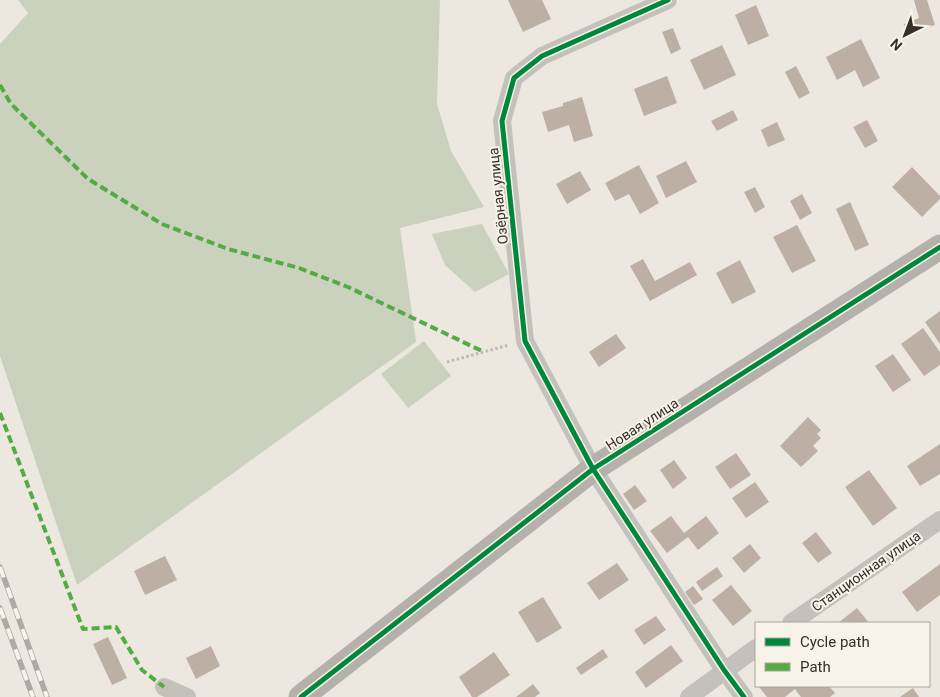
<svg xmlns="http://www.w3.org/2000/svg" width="940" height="697" font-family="Roboto,sans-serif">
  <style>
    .green { fill: #cad1bc }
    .building { fill: #beafa4 }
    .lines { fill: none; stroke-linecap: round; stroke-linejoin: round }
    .path { stroke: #bdb9b3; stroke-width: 3; stroke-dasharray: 2.5 2.5; stroke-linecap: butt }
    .street { stroke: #c4c0ba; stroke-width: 18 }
    .secondary { stroke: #b5b0aa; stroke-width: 25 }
    .rail-casing { stroke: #ada9a4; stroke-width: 5.5 }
    .rail { stroke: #f8f3e8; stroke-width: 4; stroke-dasharray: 11; stroke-linecap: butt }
    .quiet { stroke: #54ab44; stroke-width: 4; stroke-dasharray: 8 4; stroke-linecap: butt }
    .cycleway-casing { stroke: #f8f3e8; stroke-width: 8 }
    .cycleway { stroke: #00873e; stroke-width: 5 }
    .labels { text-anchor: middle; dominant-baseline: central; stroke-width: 4; stroke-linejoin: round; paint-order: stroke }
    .street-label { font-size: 14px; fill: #352e29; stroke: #f8f3e8 }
  </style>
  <rect width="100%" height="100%" fill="#ece8e0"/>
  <path class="green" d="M18,0H440L437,104L451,151L484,207L400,228L416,342L77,585L0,356V44L28,13Z
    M482,224L509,274L475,292L445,265L432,234Z
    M424,341L451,376L408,408L381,374Z"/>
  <path class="building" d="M508,0H542L551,19L523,32Z
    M914,0H927L935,25L907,34L904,24L919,18Z
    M756,5L769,36L748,45L735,15Z
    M673,28L681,49L671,54L662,32Z
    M861,39L880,78L863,87L855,70L837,80L826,57Z
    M722,45L736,75L704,90L690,60Z
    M796,66L810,93L799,99L785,72Z
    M667,76L677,103L644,116L634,89Z
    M582,97L593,136L574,142L569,125L548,132L542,112L563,106V103Z
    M733,110L738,120L717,131L711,121Z
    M867,120L878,141L865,148L853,127Z
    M777,122L785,140L768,147L761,130Z
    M686,161L697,182L666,198L656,176Z
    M639,165L659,203L640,214L629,194L615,201L605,183Z
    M912,167L940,196V199L922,217L892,187Z
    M580,171L591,190L567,204L556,184Z
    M755,187L765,207L755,213L744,192Z
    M802,194L812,213L800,220L790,201Z
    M850,202L869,245L855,251L836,209Z
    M797,225L816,261L792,273L773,237Z
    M643,259L655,281L690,262L697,275L650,301L630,266Z
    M740,260L756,292L732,304L716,273Z
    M940,311V344L925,322Z
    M923,328L940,352V365L924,376L901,344Z
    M616,334L626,348L599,367L589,352Z
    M893,354L911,380L893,392L875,366Z
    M808,417L821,430L817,434L821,438L813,446L818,451L801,467L780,446Z
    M940,444V474L920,486L907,466Z
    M736,453L751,475L730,489L715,467Z
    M674,460L687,478L673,489L660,470Z
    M869,470L897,508L873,526L845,487Z
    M755,482L769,502L746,518L732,498Z
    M635,485L647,501L634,510L623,494Z
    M671,516L684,533L706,516L719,533L698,550L688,537L667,553L650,531Z
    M816,532L832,553L818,563L802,543Z
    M750,544L761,558L744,573L732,558Z
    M165,556L177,580L145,595L134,571Z
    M617,563L629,580L599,600L587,583Z
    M940,564V595L917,612L902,592Z
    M717,567L723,576L702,591L696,582Z
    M731,585L752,611L733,626L712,600Z
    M693,586L703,599L694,605L685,592Z
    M543,597L562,628L537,643L518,612Z
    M857,608L869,623H838Z
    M656,616L666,630L644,645L634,630Z
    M108,637L127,678L112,685L93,644Z
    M671,645L683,661L646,688L635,672Z
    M211,646L220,666L196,679L186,658Z
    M603,649L608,657L581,675L576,668Z
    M494,652L510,675L477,697H472L459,677Z
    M533,684L540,693L535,697H516Z
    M761,686H829L835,693L830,697H801L795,689L785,697H767L759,687Z
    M913,688L919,697H900Z"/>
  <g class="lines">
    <path class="path" d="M447,362L509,345"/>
    <path class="street" d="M668,0L542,56L514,78L502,121L525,341L593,469L724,670L744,697
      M791,623L940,520
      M164,687L187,697
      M689,697L756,648"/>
    <path class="secondary" d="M301,697L593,469L940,247"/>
    <defs>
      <path id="rail" d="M0,567L47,697
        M0,608L33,697"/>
    </defs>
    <use href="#rail" class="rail-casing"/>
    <use href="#rail" class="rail"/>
    <path class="quiet" d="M0,85L11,104L88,179L162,224L228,249L299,268L348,287L484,352
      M0,413L83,629L116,627L142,670L164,687"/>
    <defs>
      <path id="cycleway" d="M668,0L542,56L514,78L502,121L525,341L593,469L724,670L744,697
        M301,697L593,469L940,247"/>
    </defs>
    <use href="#cycleway" class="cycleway-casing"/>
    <use href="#cycleway" class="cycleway"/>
  </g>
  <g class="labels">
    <g class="street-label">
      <text transform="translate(498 196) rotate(-96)">Озёрная улица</text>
      <text transform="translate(642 424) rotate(-33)">Новая улица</text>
      <text transform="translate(866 571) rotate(-35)">Станционная улица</text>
    </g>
  </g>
  <rect x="755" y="622" width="175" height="65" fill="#f8f3e8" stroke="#aaa49c"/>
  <rect x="765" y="638" width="25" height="8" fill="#00873e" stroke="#aaa49c"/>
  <text x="800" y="647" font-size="15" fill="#352e29">Cycle path</text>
  <rect x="765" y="663" width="25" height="8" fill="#54ab44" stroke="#aaa49c"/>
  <text x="800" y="672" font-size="15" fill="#352e29">Path</text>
  <g transform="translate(905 35) rotate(222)" stroke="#f8f3e8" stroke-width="4" paint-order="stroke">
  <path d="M0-4L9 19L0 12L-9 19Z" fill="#352e29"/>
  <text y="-8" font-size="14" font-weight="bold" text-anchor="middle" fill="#352e29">N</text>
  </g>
</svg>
